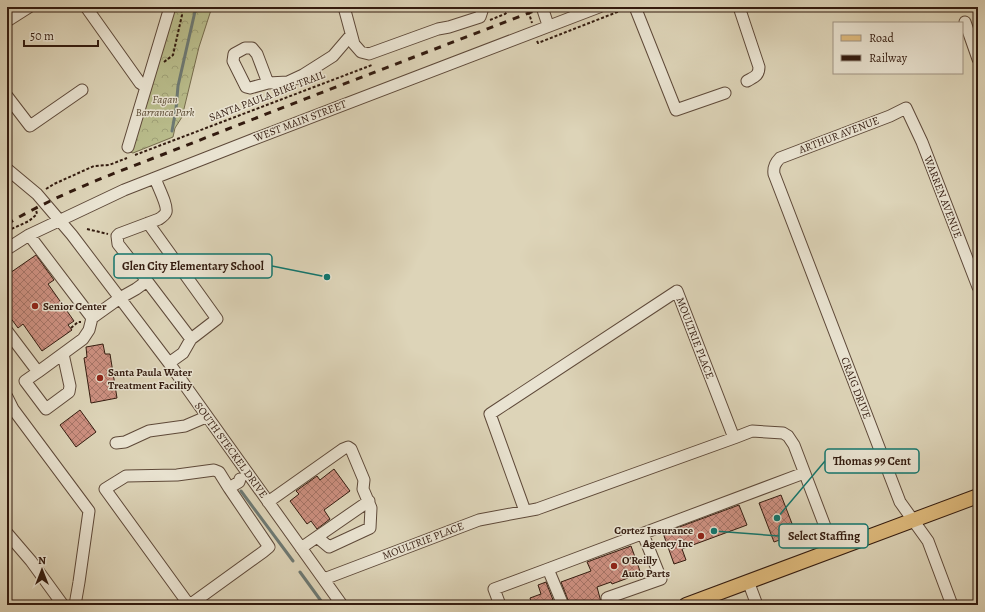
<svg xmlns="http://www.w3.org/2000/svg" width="985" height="612" font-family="Alegreya,serif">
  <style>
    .forest { fill: url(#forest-crowns); stroke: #766b4c }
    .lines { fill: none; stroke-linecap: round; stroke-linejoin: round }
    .stream { stroke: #6d7973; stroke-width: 3 }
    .building { fill: url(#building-cross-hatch); stroke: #331b0f }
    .minor-casing { stroke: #5e4939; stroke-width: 13 }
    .major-casing { stroke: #331b0f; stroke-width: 16 }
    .path { stroke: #331b0f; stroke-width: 2; stroke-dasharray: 3 2; stroke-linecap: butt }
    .minor { stroke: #e9e3d1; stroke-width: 11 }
    .major { stroke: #deba7c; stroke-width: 14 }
    .rail { stroke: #331b0f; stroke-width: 3; stroke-dasharray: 7 7; stroke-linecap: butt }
    .poi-dot { fill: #8f2418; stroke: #e9e3d1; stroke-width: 1.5 }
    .labels { text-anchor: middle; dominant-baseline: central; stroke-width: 3; stroke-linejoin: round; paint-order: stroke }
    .street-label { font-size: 11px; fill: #331b0f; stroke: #e9e3d1 }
    .park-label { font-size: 11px; font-style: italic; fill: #5b4b34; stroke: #e9e3d1 }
    .poi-label { font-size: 11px; font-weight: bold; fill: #331b0f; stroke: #e9e3d1; text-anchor: start }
    .leader { fill: none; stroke: #0f766e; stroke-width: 1.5 }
    .callout-dot { fill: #0f766e; stroke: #e9e3d1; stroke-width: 1.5 }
    .callout { fill: #e9e3d1; stroke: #0f766e; stroke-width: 1.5 }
    .callout-label { font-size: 12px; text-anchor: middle; font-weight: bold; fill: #331b0f }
  </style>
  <defs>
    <pattern id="forest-crowns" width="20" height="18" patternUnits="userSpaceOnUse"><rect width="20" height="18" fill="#b8bb8a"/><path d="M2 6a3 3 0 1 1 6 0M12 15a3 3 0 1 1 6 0" fill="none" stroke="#9fa076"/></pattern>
    <pattern id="building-cross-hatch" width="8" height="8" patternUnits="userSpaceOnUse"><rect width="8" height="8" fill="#cd9081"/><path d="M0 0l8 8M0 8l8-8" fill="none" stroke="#a77568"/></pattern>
  </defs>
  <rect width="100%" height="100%" fill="#ddd4b8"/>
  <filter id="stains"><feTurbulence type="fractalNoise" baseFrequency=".005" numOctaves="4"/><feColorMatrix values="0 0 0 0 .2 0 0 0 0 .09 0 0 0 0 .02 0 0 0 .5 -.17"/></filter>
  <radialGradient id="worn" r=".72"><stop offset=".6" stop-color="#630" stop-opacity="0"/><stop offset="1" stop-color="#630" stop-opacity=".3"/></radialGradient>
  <path class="forest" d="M174,7H212L199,47L182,117L175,128L173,137L133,153L130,152Z"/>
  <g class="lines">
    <path class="stream" d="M172,131L176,109L178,86L196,7
      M241,491L293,561
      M300,572L324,605"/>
  </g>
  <path class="building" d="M36,255L54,280L48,284L74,321L68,325L72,330L42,351L23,324L18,328L7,313V275Z
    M103,344L105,354H110L117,398L91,403L84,358L87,357L86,347Z
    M80,410L96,432L76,447L60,425Z
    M334,469L350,491L324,510L330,519L317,529L311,521L307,524L290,501L299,494L296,491L317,476L320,480Z
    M781,495L796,534L774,542L759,503Z
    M739,505L747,525L682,549L686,560L674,564L663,533Z
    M631,546L640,571L627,576L628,578L612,584L611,582L597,587L601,602L593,605H570L561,582L591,571L587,562Z
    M546,582L555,605H532L530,598L541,594L538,585Z"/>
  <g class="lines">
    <defs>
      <path id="minor" d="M86,7L140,83L146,87
        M344,7L354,44L361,52L369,54L438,29L449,27L480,17L482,11L481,7
        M542,7L548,25
        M635,7L676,110L725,93
        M739,7L759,67C759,76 754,77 747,81
        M7,21L29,7
        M965,22L978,59
        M268,83L257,54L252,48H245L234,54L233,61L246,87L250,88L268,83L288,82L303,75L333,56L351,35
        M7,96L30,126L82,90
        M128,147L170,7
        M7,169L37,194L72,235L169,363L342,605
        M148,223L217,319L191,339
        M29,235L92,318L120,298L136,289L147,281L191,339L183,353L169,363
        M7,249L29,235L124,190L249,141L599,7
        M147,281L118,244L117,236L119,234L159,219C162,217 165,215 166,212C168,205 157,185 155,178
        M7,331L38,372L83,339L89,330L92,318
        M38,372L25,381L46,409L69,392L70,386L63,354
        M7,397L13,409
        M7,409H13L89,511L79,582L75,605
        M734,438L752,431L783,433L788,436L794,445L834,550
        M116,443L125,442L149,431L185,426L206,417
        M229,488L269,547L263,552L191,604L187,602L105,489L126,476L177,475L214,470L219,472L229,488L239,482L240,479
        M268,502L343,449L348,447L351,449L364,480L363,489L371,508L370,528L329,547L317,537
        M7,533L31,561L63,605
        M301,548L369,501
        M548,569L804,473
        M324,579L479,520L537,509L734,438L677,291L490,414L525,511
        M748,581L757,605
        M500,605L494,589L548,569L563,605
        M610,605L607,598L661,579L643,534
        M952,605L928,541L900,502L774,174C773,167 775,163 780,158L890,116L906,108L922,142L978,287"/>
      <path id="major" d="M686,605L978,496"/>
    </defs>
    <use href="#minor" class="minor-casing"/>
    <use href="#major" class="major-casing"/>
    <path class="path" d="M527,7L532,23
      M490,20L505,14L513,7
      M537,41L538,43L625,9
      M164,62L173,55L182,15L181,8
      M135,155L372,65
      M46,189L54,184L94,166L109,165L127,158
      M87,229L108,234
      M7,231L29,221L37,214L36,210
      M71,328L78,322H81"/>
    <use href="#minor" class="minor"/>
    <use href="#major" class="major"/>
    <path class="rail" d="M7,224C66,189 132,167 195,142C311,96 428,52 544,7"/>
  </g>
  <g class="poi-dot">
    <circle cx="35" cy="306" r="4"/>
    <circle cx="100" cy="378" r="4"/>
    <circle cx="701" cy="536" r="4"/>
    <circle cx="614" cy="566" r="4"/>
  </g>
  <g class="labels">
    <g class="street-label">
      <text transform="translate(267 96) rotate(-21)">SANTA PAULA BIKE TRAIL</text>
      <text transform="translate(300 121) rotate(-21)">WEST MAIN STREET</text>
      <text transform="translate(839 135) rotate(-21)">ARTHUR AVENUE</text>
      <text transform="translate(943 197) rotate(69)">WARREN AVENUE</text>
      <text transform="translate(695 338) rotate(69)">MOULTRIE PLACE</text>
      <text transform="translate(856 388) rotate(69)">CRAIG DRIVE</text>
      <text transform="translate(231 450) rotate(54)">SOUTH STECKEL DRIVE</text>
      <text transform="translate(423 541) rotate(-21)">MOULTRIE PLACE</text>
    </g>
    <g class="park-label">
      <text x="165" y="99">Fagan<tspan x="165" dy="13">Barranca Park</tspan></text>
    </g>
    <g class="poi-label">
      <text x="43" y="306">Senior Center</text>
      <text x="108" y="372">Santa Paula Water<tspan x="108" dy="13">Treatment Facility</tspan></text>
      <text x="693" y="530" text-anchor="end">Cortez Insurance<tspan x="693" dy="13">Agency Inc</tspan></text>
      <text x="622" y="560">O'Reilly<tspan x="622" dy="13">Auto Parts</tspan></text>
    </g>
  </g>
  <path class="leader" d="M327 277L272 266M777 518L825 461M714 531L779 536"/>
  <g class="callout-dot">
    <circle cx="327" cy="277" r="4"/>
    <circle cx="777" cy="518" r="4"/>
    <circle cx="714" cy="531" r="4"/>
  </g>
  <g class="callout">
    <rect x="114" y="254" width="158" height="24" rx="4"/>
    <rect x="825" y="449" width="94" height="24" rx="4"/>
    <rect x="779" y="524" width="89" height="24" rx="4"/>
  </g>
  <g class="callout-label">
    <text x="193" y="270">Glen City Elementary School</text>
    <text x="872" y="465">Thomas 99 Cent</text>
    <text x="824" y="540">Select Staffing</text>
  </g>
  <rect width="985" height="612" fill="none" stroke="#ddd4b8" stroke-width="24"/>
  <rect x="8" y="8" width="969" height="596" fill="none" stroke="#331b0f" stroke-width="2"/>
  <rect x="12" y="12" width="961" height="588" fill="none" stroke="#331b0f"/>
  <rect x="833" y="22" width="130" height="52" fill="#e9e3d1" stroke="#a09383"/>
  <rect x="841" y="35" width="20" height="6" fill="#deba7c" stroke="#a09383"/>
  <text x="869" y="42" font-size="12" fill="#331b0f">Road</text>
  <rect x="841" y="55" width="20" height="6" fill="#331b0f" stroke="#a09383"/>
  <text x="869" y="62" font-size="12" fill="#331b0f">Railway</text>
  <g transform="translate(42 570)" stroke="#e9e3d1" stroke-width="3" paint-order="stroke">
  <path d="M0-3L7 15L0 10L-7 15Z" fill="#331b0f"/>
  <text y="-6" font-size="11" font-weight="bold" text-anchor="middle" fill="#331b0f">N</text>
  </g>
  <path d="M24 40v6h74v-6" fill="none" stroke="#331b0f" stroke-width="2"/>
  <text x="30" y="40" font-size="12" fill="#331b0f" stroke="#e9e3d1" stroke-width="3" paint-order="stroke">50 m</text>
  <rect width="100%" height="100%" filter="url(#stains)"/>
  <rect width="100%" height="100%" fill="url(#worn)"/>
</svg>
